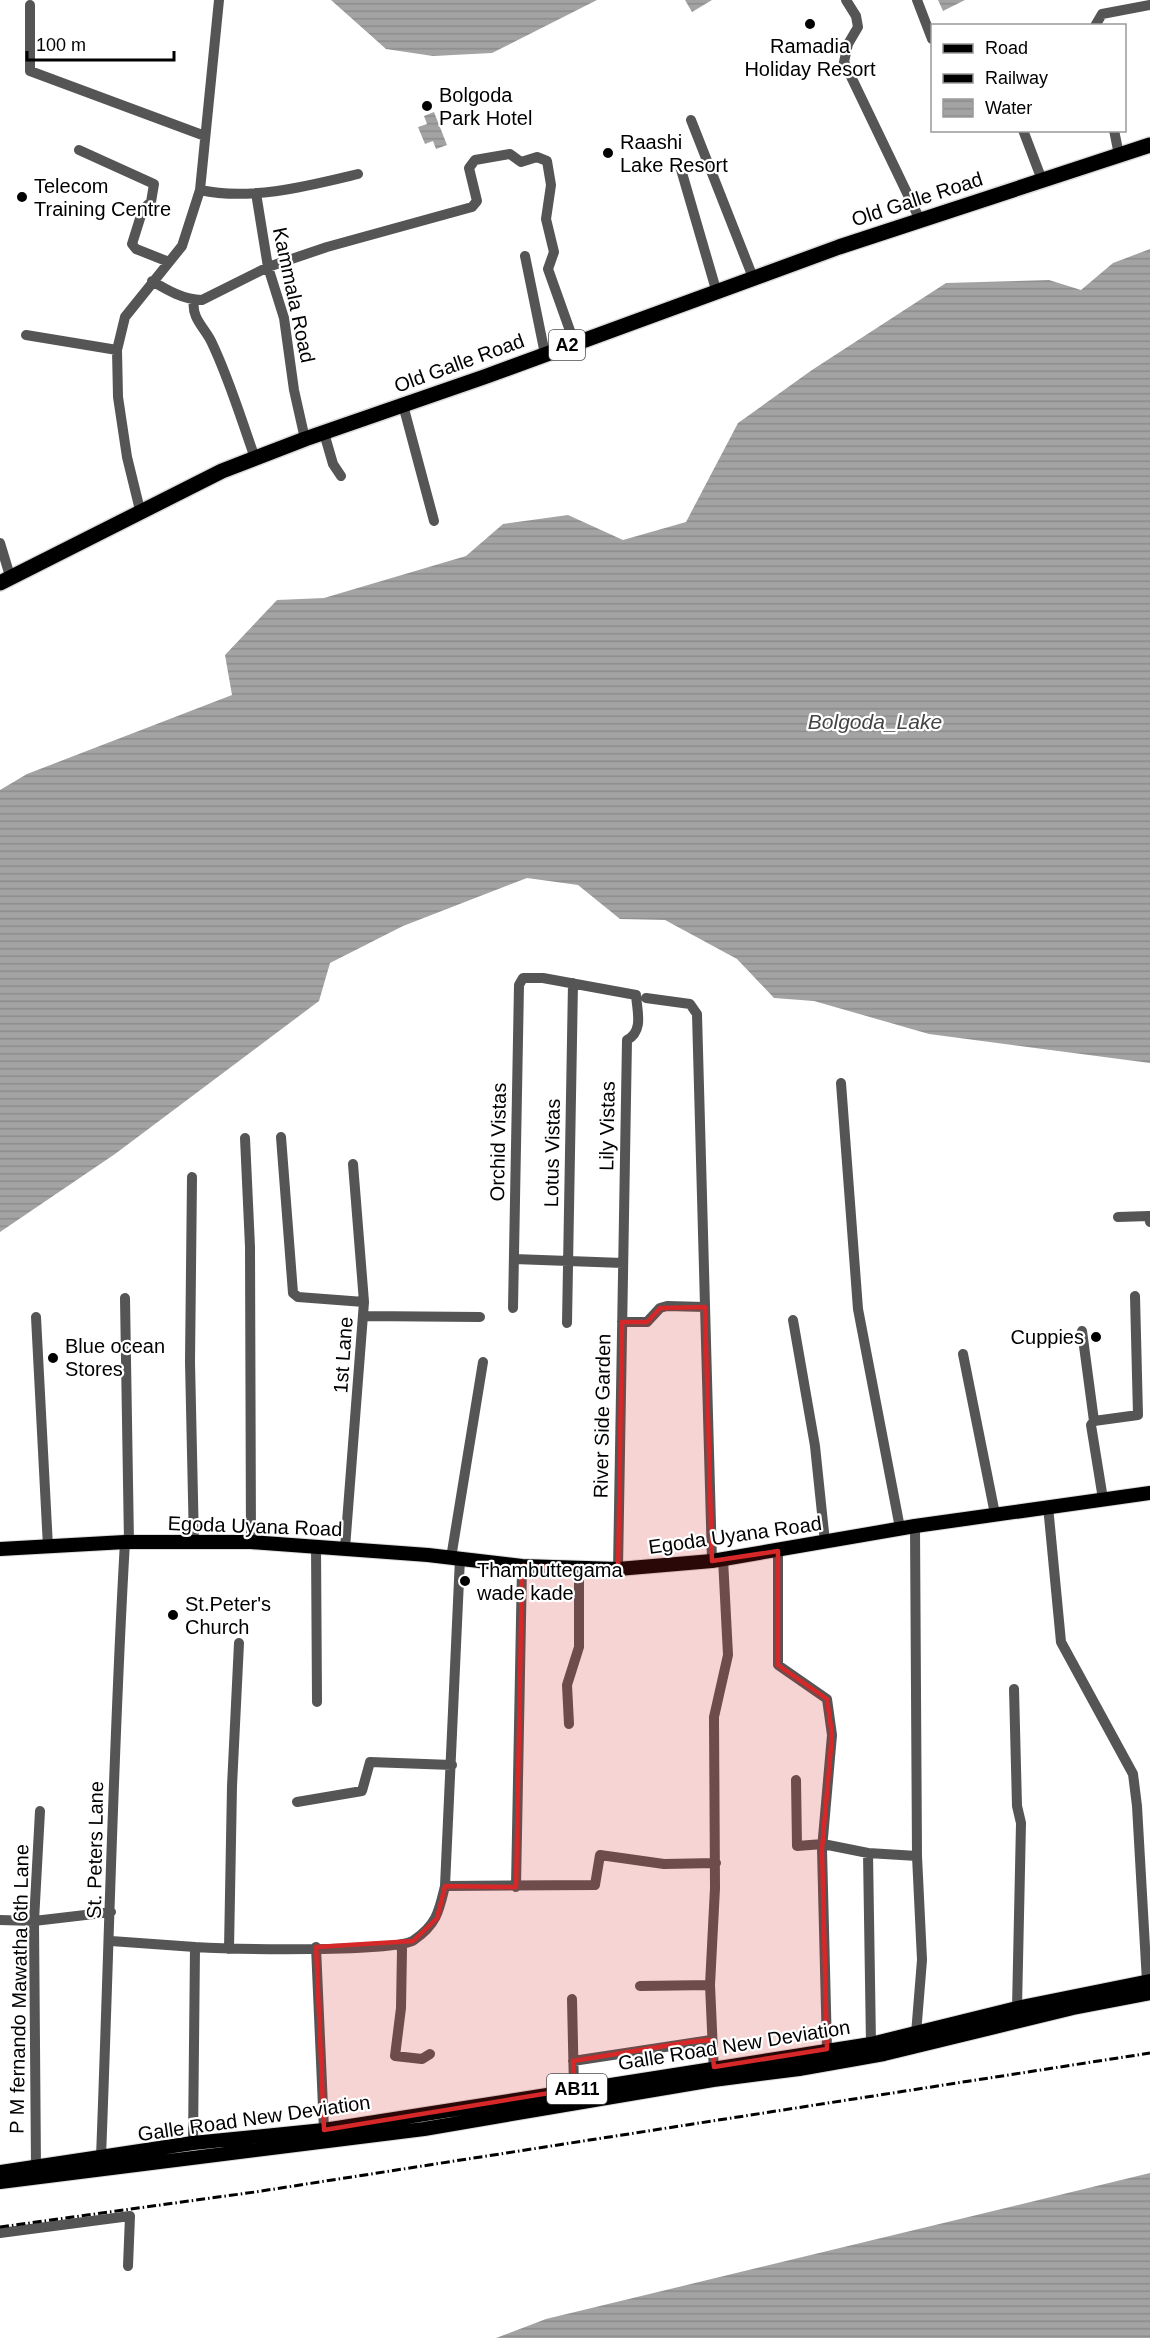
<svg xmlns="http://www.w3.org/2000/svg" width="1150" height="2338" font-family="Arial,sans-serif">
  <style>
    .water { fill: url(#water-rules) }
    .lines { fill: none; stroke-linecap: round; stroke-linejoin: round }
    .major-casing { stroke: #dbdbdb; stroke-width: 16 }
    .highway-casing { stroke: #dbdbdb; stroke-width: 18 }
    .minor { stroke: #555; stroke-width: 10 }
    .major { stroke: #000; stroke-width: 14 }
    .highway { stroke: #000; stroke-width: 15 }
    .rail { stroke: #000; stroke-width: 3; stroke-dasharray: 9 3 1.5 3; stroke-linecap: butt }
    .marked { fill: #d62828; fill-opacity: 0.2; stroke: #d62828; stroke-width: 4.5; stroke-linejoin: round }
    .poi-dot { fill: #000; stroke: #fff; stroke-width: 2 }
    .labels { text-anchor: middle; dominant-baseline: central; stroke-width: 4.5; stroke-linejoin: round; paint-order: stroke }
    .shield { fill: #fff; stroke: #4c4c4c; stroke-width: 1.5 }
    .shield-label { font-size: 18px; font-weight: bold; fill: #000 }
    .poi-label { font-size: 20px; fill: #000; stroke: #fff; text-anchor: start }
    .street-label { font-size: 20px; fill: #000; stroke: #fff }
    .water-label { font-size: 21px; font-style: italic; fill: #444; stroke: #fff }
  </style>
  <defs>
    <pattern id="water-rules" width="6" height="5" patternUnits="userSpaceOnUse" patternTransform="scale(1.5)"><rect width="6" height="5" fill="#a3a3a3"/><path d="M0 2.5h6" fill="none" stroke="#8b8b8b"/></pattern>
  </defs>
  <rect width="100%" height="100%" fill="#fff"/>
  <path class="water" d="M331,0H597L492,53L433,56L386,49Z
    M685,0H712L692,12Z
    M938,0H965L943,11Z
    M434,112L447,145L436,149L433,141L425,144L418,127L427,124L424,116Z
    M1150,249V1063L929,1034L814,1001L774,998L737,959L665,920L620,919L578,885L527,878L403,926L330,963L319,1001L115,1154L0,1232V790L27,774L232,695L225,655L277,600L324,598L466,556L503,524L568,515L623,540L686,522L738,423L812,370L946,283L1049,280L1081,290L1113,263Z
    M1150,2173V2338H496L546,2319Z"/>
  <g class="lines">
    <defs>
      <path id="major" d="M0,1549L125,1542H251L428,1555L522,1566L618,1569L712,1561L915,1526L1150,1493
        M0,2172L193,2143L324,2130L871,2044L1017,2008L1150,1981
        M0,2182L424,2129L713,2080L799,2069L884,2054L1073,2008L1150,1993"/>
      <path id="highway" d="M0,583L222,471L305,439L484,377L839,247L1150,145"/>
    </defs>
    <use href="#major" class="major-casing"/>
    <use href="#highway" class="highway-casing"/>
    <path class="minor" d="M846,0L856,16L858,27L848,44L844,62L920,220
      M917,0L932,39
      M30,5V71L205,136
      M1095,26L1102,14L1150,5
      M691,120L754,280
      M1023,130L1042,180
      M1114,130L1119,155
      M79,150L154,184L151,202L143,209L132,244L136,249L169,262
      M680,166L717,293
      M200,190C251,201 308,186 358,174
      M256,193L268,267L284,318L294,390L305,439
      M525,256L545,354
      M152,281C167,290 184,300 202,300L268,267L327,247L472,207L477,201L469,168L475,160L510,154L521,162L537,157L547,161L551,185L546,219L554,252L548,269L574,342
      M194,300C191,318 204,327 211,341C229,378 241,419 255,458
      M26,335L117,350
      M403,405L434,521
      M324,433L333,464L341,476
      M140,510L127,457L118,397L117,350L125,317L182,246L200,190L219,0
      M0,543L10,576
      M646,998L690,1004L697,1014L712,1561
      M841,1083L858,1309L900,1528
      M281,1137L293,1293L298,1297L364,1302
      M245,1138L250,1247L251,1542
      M192,1177L190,1362L194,1543
      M1118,1217L1149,1216L1150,1222
      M514,1259L623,1263
      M125,1298L129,1543
      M513,1308L519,985L523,978H543L636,995C637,1011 644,1031 627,1040L618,1569
      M363,1316L480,1317
      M36,1317L48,1547
      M793,1320L815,1446L825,1542
      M622,1322H647L660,1308L667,1306L705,1307
      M567,1323L573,983
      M1082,1331L1094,1421
      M963,1354L995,1514
      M1103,1499L1091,1425L1094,1421L1138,1415L1135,1296
      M1048,1506L1061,1642L1133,1774L1137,1806L1147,1982
      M915,1526L917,1856L922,1960L916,2034
      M316,1546L317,1702
      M345,1548L364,1302L353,1164
      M778,1551V1665L827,1699L832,1735L822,1849L827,2049
      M451,1558L483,1362
      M1014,1689L1017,1806L1021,1823L1017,2008
      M569,1724L567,1685L579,1647V1569
      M796,1780L797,1846L823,1844L868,1853L917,1856
      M297,1802L362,1791L370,1762L452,1765
      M868,1853L871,2044
      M445,1886L460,1558
      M516,1887L522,1566
      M0,1920L34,1921L111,1912
      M111,1941L195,1947
      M399,1945L402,1949L401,2008L395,2056L422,2059L430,2054
      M316,1947L324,2130
      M229,1949L232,1786L239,1643
      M640,1986L710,1985
      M572,1999L574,2089
      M573,2061L711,2040
      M714,2074L710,1985L715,1888L714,1717L728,1655L723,1559
      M193,2143L195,1947C226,1949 396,1953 414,1940C437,1924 439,1911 445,1886L595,1885L600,1855L664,1864L716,1863
      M101,2157C109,1952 113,1747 125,1542
      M36,2168L34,1921L40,1811
      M0,2233L130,2216L128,2266"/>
    <use href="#major" class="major"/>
    <use href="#highway" class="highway"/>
    <path class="rail" d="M0,2227L255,2192L1150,2053"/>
  </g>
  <path class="marked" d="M705,1307L712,1561L778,1551V1665L827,1699L832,1735L822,1849L827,2049L714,2067L711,2040L690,2042L573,2061L574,2089L324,2130L316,1947L413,1941L437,1918L445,1886L516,1887L522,1566L618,1569L622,1322H647L660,1308Z"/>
  <g class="poi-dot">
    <circle cx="810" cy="24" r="6"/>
    <circle cx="427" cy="106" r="6"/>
    <circle cx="608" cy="153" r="6"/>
    <circle cx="22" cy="197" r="6"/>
    <circle cx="1096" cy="1337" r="6"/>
    <circle cx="53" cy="1358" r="6"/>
    <circle cx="465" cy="1581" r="6"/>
    <circle cx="173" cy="1615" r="6"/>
  </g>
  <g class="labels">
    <g class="shield">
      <rect x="549" y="330" width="36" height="30" rx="4.5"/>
      <rect x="547" y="2074" width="60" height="30" rx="4.5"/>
    </g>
    <g class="shield-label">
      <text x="567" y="345">A2</text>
      <text x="577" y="2089">AB11</text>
    </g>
    <g class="poi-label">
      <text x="810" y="46" text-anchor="middle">Ramadia<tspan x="810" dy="23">Holiday Resort</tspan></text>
      <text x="439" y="95">Bolgoda<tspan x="439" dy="23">Park Hotel</tspan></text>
      <text x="620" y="142">Raashi<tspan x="620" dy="23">Lake Resort</tspan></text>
      <text x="34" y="186">Telecom<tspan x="34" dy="23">Training Centre</tspan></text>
      <text x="1084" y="1337" text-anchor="end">Cuppies</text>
      <text x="65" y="1346">Blue ocean<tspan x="65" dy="23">Stores</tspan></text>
      <text x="477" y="1570">Thambuttegama<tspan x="477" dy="23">wade kade</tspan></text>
      <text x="185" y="1604">St.Peter's<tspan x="185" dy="23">Church</tspan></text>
    </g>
    <g class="street-label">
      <text transform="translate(917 199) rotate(-18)">Old Galle Road</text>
      <text transform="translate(294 295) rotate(78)">Kammala Road</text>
      <text transform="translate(459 363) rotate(-20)">Old Galle Road</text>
      <text transform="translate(607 1126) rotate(-89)">Lily Vistas</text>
      <text transform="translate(498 1142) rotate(-89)">Orchid Vistas</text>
      <text transform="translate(552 1153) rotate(-89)">Lotus Vistas</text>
      <text transform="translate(343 1355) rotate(-86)">1st Lane</text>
      <text transform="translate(602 1416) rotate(-89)">River Side Garden</text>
      <text transform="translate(255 1526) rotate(2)">Egoda Uyana Road</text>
      <text transform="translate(735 1535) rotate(-8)">Egoda Uyana Road</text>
      <text transform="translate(95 1850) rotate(-89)">St. Peters Lane</text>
      <text transform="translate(19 1989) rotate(-89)">P M fernando Mawatha 6th Lane</text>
      <text transform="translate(734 2045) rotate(-9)">Galle Road New Deviation</text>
      <text transform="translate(254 2118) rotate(-8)">Galle Road New Deviation</text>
    </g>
    <g class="water-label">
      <text x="875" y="721">Bolgoda_Lake</text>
    </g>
  </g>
  <rect x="931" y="24" width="195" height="108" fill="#ffffff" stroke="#999999" stroke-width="1.5"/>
  <rect x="943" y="44" width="30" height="9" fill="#000000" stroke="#999999" stroke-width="1.5"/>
  <text x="985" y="54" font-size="18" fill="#000000">Road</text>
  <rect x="943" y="74" width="30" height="9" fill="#000000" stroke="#999999" stroke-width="1.5"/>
  <text x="985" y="84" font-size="18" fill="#000000">Railway</text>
  <rect x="943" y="99" width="30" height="18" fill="url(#water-rules)" stroke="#999999" stroke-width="1.5"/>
  <text x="985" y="114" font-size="18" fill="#000000">Water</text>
  <path d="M27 51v9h147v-9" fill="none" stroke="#000000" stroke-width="3"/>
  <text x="36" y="51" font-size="18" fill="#000000" stroke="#ffffff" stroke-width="4.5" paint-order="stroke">100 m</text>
</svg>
